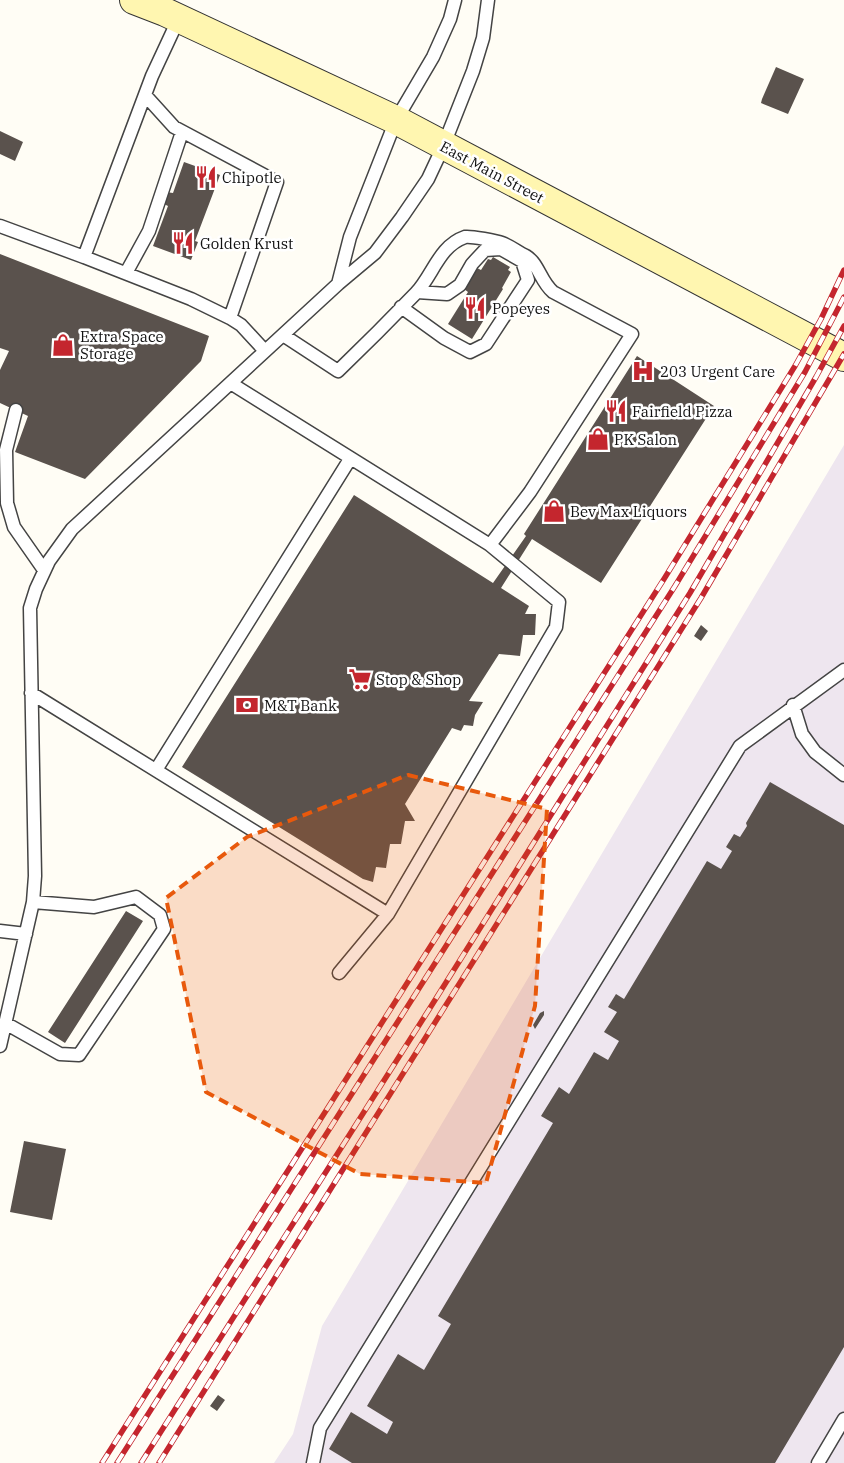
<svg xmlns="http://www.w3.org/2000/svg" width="844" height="1463" font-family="'IBM Plex Serif',serif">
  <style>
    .industrial { fill: #eee6ef }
    .building { fill: #5a524d }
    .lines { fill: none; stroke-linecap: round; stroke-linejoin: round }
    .service-casing { stroke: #444; stroke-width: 15 }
    .secondary-casing { stroke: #333; stroke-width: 30 }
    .service { stroke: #fff; stroke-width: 12 }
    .secondary { stroke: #fff6b0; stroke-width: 28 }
    .rail-casing { stroke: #c4262e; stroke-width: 5.5 }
    .rail { stroke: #fff; stroke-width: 4; stroke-dasharray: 11; stroke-linecap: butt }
    .marked { fill: #e8590c; fill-opacity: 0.2; stroke: #e8590c; stroke-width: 4; stroke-dasharray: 10 6; stroke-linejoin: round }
    .labels { text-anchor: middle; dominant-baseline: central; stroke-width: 5; stroke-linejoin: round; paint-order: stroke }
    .street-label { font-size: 15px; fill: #111; stroke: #fff }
    .poi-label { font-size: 15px; fill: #111; stroke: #fff; text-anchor: start }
  </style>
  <rect width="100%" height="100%" fill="#fffdf5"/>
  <path class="industrial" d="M844,445V1463H274L293,1434L322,1326Z"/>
  <path class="building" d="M776,67L804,79L788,114L761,103L762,99Z
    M0,131L23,142L15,161L0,154Z
    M184,162L220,175L195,241L198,242L191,260L153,246L168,206L162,203L166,192L173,193Z
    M0,254L209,336L201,361L85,479L15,452L28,416L0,403V370L9,351L0,348Z
    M493,257L510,267L508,270L511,272L502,288L503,289L472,339L448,324L468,292L464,289L477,268L481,270L488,259L491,260Z
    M637,356L714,406L601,583L532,539L501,588L529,606L525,614H536L535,635H523L520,656L499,654L469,701L483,702L475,715L473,726L464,725L461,731L452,728L405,804L415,821H405L401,844H390L386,868L376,867L373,882L363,879L182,767L354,495L493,583L526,536L524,534Z
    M701,625L708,631L701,641L694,636Z
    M770,782L844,825V1347L775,1463H352L329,1449L351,1412L387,1434L393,1422L367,1406L398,1354L424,1370L451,1324L438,1316L553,1123L541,1116L559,1087L569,1094L594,1052L608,1060L619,1041L604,1032L617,1012L608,1007L616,994L624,999L707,861L721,869L732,851L726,847L734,834L740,837L747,826L746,823Z
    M126,911L143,921L65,1043L48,1032Z
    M544,1011V1015L535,1029L533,1025L540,1013Z
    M24,1141L66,1149L52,1220L10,1212Z
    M218,1395L225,1400L217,1411L210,1406Z"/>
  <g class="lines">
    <defs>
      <path id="service" d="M179,18L152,76L84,257L191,299L230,318L241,325L265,351
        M145,95L174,127L277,182L230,318
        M0,226L84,257
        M126,273L149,231L182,132
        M338,284L350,237L396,120L433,57L450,19L455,0
        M401,307L444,338L470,352L486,344L528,280L522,261L501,249L485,250L472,264L460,285L447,294L417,292
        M283,335L338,371C364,346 390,320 416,293C433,275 439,246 465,237C471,236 497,241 502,243C510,246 518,252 526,256C539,264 540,281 553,292L632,334L530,492L490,545
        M16,410L6,450L7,503L14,527L44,570
        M31,693L388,914L556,627L559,602L490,545L232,384
        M793,705L802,734L815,752L844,775
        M156,770L350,459
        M0,931L26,934
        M339,973L388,914
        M5,1023L60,1054L79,1055L164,929L160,915L136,897L94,907L33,902
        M0,1046L33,902L35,876L30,608L36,589L49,561L72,529L338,284L375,253L402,217L428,179L443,147L473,71L483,38L488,0
        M313,1463L320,1428L740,746L844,670
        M818,1463L844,1419"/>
      <path id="secondary" d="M134,0L165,12L396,120L844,357"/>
    </defs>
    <use href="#service" class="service-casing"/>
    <use href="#secondary" class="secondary-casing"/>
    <use href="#service" class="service"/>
    <use href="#secondary" class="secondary"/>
    <defs>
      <path id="rail" d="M102,1463L664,579L795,366L821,319L844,270
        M117,1463L675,586L805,372L844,297
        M141,1463L430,1008L690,593L816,377L844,326
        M159,1463L701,598L844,354"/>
    </defs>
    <use href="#rail" class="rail-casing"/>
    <use href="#rail" class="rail"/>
  </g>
  <path class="marked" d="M408,775L547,809L535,1006L486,1183L360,1174L206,1092L166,898L247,837Z"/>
  <defs>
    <symbol id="restaurant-bare" viewBox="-9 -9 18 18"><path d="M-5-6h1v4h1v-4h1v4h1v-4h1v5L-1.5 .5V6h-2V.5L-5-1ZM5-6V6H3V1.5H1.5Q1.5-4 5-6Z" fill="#c4262e" stroke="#fff" stroke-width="2.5" paint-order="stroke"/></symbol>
    <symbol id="shop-bare" viewBox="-9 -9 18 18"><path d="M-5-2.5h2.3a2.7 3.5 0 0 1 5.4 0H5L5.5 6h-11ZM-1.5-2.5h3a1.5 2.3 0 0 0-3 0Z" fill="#c4262e" stroke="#fff" stroke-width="2.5" paint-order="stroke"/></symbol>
    <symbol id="hospital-bare" viewBox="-9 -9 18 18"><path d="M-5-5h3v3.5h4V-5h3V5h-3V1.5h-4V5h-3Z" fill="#c4262e" stroke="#fff" stroke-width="2.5" paint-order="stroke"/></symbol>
    <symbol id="supermarket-bare" viewBox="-9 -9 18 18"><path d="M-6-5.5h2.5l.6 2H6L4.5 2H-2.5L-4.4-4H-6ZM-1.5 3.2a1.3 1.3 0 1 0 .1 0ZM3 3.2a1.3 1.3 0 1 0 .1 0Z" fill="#c4262e" stroke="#fff" stroke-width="2.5" paint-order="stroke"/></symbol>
    <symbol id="bank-bare" viewBox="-9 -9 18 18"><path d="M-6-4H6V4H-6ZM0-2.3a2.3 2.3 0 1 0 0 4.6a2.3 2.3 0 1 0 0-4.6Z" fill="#c4262e" stroke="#fff" stroke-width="2.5" paint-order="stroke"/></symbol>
  </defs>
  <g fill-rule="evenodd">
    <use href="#restaurant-bare" x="190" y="161" width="32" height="32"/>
    <use href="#restaurant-bare" x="167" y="227" width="32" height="32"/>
    <use href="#restaurant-bare" x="459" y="292" width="32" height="32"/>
    <use href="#shop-bare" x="47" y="329" width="32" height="32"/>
    <use href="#hospital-bare" x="627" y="355" width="32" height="32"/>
    <use href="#restaurant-bare" x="600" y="395" width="32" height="32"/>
    <use href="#shop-bare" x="582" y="423" width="32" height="32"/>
    <use href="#shop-bare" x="538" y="495" width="32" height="32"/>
    <use href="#supermarket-bare" x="344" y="663" width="32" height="32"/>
    <use href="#bank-bare" x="231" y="689" width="32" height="32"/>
  </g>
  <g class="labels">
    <g class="street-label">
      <text transform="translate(492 172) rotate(28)">East Main Street</text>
    </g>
    <g class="poi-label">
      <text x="222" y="177">Chipotle</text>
      <text x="200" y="243">Golden Krust</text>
      <text x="492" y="308">Popeyes</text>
      <text x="80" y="336">Extra Space<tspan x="80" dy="17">Storage</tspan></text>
      <text x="660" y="371">203 Urgent Care</text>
      <text x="632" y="411">Fairfield Pizza</text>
      <text x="614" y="439">PK Salon</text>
      <text x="570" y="511">Bev Max Liquors</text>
      <text x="376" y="679">Stop &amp; Shop</text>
      <text x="264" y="705">M&amp;T Bank</text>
    </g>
  </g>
</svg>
